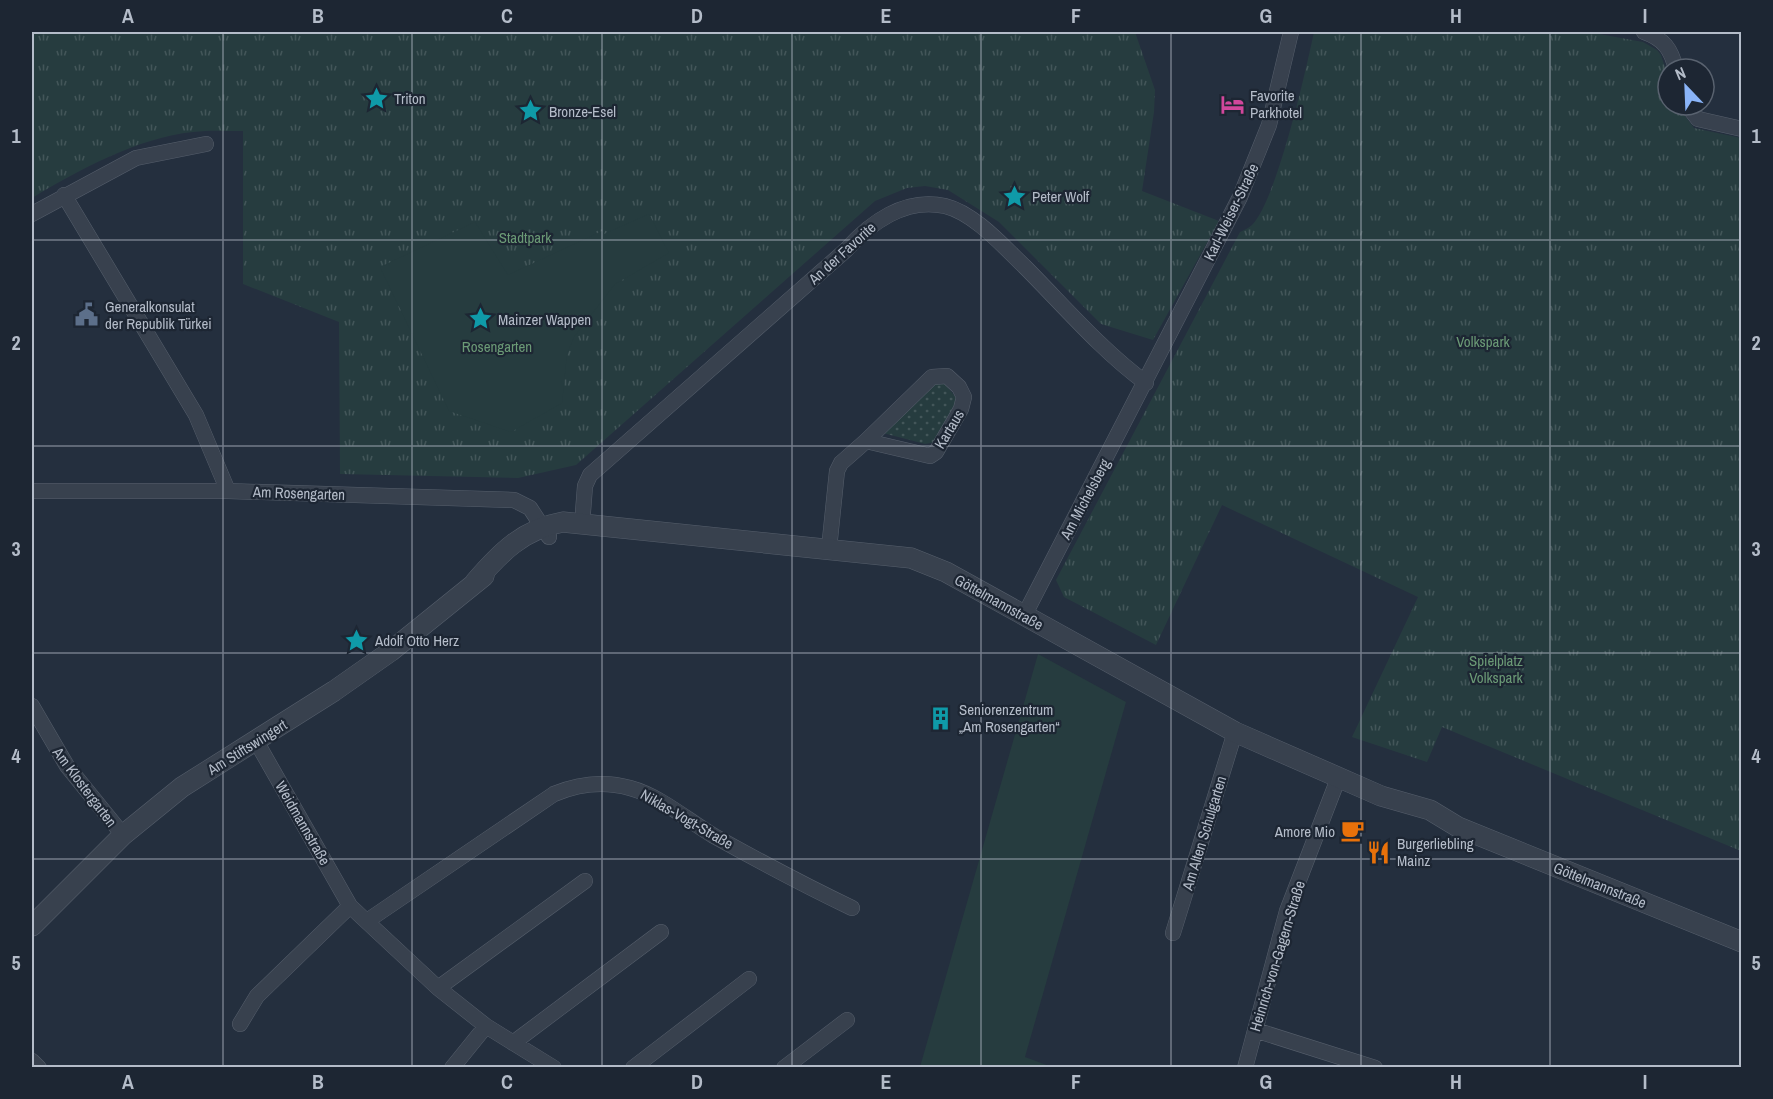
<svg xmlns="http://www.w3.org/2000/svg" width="1773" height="1099" font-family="'Archivo Narrow',sans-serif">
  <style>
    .grass { fill: url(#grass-dots) }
    .park { fill: url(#park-tufts) }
    .garden { fill: #263c3f }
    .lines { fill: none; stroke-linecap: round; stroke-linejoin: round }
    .minor-casing { stroke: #565f6c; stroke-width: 16 }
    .tertiary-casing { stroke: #565f6c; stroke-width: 21 }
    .minor { stroke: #38414e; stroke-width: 15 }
    .tertiary { stroke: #38414e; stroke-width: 20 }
    .grid { fill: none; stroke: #b4bcc9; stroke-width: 1.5; stroke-opacity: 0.55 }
    .labels { text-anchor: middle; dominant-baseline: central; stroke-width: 4.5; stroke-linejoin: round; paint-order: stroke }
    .poi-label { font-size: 15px; fill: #b4bcc9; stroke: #1d2633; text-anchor: start }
    .street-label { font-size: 15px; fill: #b4bcc9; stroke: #1d2633 }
    .park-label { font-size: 15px; fill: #6b9a76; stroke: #1d2633 }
    .neatline { fill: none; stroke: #b4bcc9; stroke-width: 2 }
    .grid-label { font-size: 20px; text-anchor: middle; font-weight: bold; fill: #b4bcc9 }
  </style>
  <defs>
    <pattern id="grass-dots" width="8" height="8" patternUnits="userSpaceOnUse" patternTransform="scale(1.5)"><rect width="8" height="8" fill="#263c3f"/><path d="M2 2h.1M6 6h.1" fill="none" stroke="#435659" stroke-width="1.8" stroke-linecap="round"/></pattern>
    <pattern id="park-tufts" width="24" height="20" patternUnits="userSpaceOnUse" patternTransform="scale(1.5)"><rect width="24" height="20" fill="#263c3f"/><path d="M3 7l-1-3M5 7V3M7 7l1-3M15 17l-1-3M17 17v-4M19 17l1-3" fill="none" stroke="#435659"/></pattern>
  </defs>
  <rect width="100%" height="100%" fill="#242f3e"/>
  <path class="grass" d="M937,383L945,384L958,400L936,442L925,444L883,433Z"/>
  <path class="park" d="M32,32H1135L1155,90L1154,112L1142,191L1219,221L1153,340L1101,324L999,222L948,190L925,186L907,188L875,201L576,465L518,478L340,474L339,322L243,284V131C227,131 209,130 193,132C139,137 77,171 32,198Z
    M1314,32H1588L1643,42L1657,50L1661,55L1668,77V105H1677L1694,128L1741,138V851L1442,727L1427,762L1352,737L1418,597L1222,505L1156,645L1064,597L1056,580L1240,232C1244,230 1249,228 1252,225C1277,200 1306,70 1314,32Z"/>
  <path class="garden" d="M649,214L669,253L615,284L574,337L567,354L562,403L511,432L449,411L380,267L475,222L508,275L602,231L604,234Z
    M1038,654L1126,702L1025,1057L1052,1067H920Z"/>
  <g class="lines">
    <defs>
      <path id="minor" d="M1644,32C1664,39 1671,49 1676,69
        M1687,105L1698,119L1742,129
        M64,195L196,415L228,491
        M32,214L136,158L206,144
        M32,491H228L514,500L530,508L549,537
        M582,525L585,486L590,475L846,250C870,223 905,197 945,206C974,213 1003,246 1024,266C1063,305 1101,350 1146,383
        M829,549L837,471L841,463L866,441L930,456L936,452L961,409L964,397L959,387L947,376L932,377L866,441
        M1024,616L1240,197L1269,125L1291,32
        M32,706L67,766L123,835
        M256,741L350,906L438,988L486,1026L554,1068
        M367,921L554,794C578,784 605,781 630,788C660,796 687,820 714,836C759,861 806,886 852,908
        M1173,933L1235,732
        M438,988L585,881
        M240,1024L257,996L350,906
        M1255,1030L1375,1068
        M513,1043L661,932
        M32,1061L39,1068
        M452,1068L486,1026
        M633,1068L749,979
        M784,1068L847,1020
        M1245,1068L1287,911L1338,779"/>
      <path id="tertiary" d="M475,582C500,553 523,529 563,522L911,558L946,572L1235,732L1381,796L1430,810L1458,827L1742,942
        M32,926L123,835L182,787L334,691L391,651L484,576"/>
    </defs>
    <use href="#minor" class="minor-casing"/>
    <use href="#tertiary" class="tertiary-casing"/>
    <use href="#minor" class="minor"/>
    <use href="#tertiary" class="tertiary"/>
  </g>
  <path class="grid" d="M223,32V1068M412,32V1068M602,32V1068M792,32V1068M981,32V1068M1171,32V1068M1361,32V1068M1550,32V1068M32,240H1742M32,446H1742M32,653H1742M32,859H1742"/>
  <defs>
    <symbol id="sight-bare" viewBox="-9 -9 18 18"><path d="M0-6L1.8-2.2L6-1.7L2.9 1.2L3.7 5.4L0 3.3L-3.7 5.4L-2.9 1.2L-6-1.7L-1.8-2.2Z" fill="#0f9aa8" stroke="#1d2633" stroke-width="2.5" paint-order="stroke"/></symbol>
    <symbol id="hotel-bare" viewBox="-9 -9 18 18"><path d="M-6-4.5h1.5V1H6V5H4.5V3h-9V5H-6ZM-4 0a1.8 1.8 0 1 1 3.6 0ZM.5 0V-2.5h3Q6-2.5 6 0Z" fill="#d1479c" stroke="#1d2633" stroke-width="2.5" paint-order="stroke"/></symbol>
    <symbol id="civic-bare" viewBox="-9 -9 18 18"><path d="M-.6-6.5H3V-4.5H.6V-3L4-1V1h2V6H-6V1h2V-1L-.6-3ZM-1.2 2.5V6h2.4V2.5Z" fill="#5c6f8a" stroke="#1d2633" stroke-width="2.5" paint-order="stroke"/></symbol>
    <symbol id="building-bare" viewBox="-9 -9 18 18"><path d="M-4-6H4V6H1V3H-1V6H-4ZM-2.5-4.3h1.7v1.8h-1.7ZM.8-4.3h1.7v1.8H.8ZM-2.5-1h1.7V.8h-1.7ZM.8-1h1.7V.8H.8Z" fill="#0f9aa8" stroke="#1d2633" stroke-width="2.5" paint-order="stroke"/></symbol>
    <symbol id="cafe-bare" viewBox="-9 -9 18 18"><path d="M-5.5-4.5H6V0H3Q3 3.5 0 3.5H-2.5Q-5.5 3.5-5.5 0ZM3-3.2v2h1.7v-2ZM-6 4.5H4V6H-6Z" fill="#e8710a" stroke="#1d2633" stroke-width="2.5" paint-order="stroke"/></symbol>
    <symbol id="restaurant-bare" viewBox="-9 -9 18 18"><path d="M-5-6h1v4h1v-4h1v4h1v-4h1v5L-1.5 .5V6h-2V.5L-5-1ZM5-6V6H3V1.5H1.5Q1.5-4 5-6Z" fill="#e8710a" stroke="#1d2633" stroke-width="2.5" paint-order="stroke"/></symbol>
  </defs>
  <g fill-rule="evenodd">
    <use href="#sight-bare" x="360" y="82" width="33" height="33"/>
    <use href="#hotel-bare" x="1216" y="88" width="33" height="33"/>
    <use href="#sight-bare" x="514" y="94" width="33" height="33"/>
    <use href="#sight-bare" x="998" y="180" width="33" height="33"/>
    <use href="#civic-bare" x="70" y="298" width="33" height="33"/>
    <use href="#sight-bare" x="464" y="302" width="33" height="33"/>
    <use href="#sight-bare" x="340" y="624" width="33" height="33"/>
    <use href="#building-bare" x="924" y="702" width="33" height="33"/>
    <use href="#cafe-bare" x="1336" y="814" width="33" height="33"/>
    <use href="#restaurant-bare" x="1362" y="836" width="33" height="33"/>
  </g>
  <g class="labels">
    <g class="poi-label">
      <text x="1250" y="95">Favorite<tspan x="1250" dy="17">Parkhotel</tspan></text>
      <text x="394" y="98">Triton</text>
      <text x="549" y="111">Bronze-Esel</text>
      <text x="1032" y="196">Peter Wolf</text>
      <text x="105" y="306">Generalkonsulat<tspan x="105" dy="17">der Republik Türkei</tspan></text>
      <text x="498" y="319">Mainzer Wappen</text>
      <text x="375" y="640">Adolf Otto Herz</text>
      <text x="959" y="709">Seniorenzentrum<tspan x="959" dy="17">„Am Rosengarten“</tspan></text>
      <text x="1335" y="831" text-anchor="end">Amore Mio</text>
      <text x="1397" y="843">Burgerliebling<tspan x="1397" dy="17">Mainz</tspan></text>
    </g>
    <g class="street-label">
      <text transform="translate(1231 212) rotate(-64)">Karl-Weiser-Straße</text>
      <text transform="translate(842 253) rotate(-42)">An der Favorite</text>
      <text transform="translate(949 429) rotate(-59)">Kartaus</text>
      <text transform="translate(299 493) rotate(2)">Am Rosengarten</text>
      <text transform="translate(1085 499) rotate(-62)">Am Michelsberg</text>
      <text transform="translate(999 602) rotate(29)">Göttelmannstraße</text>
      <text transform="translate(247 747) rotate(-32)">Am Stiftswingert</text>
      <text transform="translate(85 787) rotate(53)">Am Klostergarten</text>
      <text transform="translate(687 819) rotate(30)">Niklas-Vogt-Straße</text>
      <text transform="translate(303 823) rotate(60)">Weidmannstraße</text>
      <text transform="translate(1204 833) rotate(-73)">Am Alten Schulgarten</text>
      <text transform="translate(1600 885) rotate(22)">Göttelmannstraße</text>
      <text transform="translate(1277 956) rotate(-73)">Heinrich-von-Gagern-Straße</text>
    </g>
    <g class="park-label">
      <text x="525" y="237">Stadtpark</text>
      <text x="1483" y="341">Volkspark</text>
      <text x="497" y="346">Rosengarten</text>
      <text x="1496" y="660">Spielplatz<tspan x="1496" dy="17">Volkspark</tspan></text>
    </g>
  </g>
  <rect width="1773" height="1099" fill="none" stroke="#1d2633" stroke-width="66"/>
  <g transform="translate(1686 87) rotate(337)"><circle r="28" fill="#1d2633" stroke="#59626f" stroke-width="1.5"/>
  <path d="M0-4.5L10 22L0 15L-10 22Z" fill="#8ab4f8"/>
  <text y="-9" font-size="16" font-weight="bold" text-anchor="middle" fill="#b4bcc9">N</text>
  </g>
  <rect x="33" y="33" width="1707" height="1033" class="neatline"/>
  <g class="grid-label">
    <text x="128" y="23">A</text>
    <text x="318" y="23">B</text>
    <text x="507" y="23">C</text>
    <text x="697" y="23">D</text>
    <text x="886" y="23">E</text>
    <text x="1076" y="23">F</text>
    <text x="1266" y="23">G</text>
    <text x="1456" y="23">H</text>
    <text x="1645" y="23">I</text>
    <text x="16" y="143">1</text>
    <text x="1756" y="143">1</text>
    <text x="16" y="350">2</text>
    <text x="1756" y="350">2</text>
    <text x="16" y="556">3</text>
    <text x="1756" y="556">3</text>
    <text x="16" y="763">4</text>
    <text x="1756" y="763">4</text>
    <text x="16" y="970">5</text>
    <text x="1756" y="970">5</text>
    <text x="128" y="1089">A</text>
    <text x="318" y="1089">B</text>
    <text x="507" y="1089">C</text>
    <text x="697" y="1089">D</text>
    <text x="886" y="1089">E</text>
    <text x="1076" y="1089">F</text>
    <text x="1266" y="1089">G</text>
    <text x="1456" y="1089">H</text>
    <text x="1645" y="1089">I</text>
  </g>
</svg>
